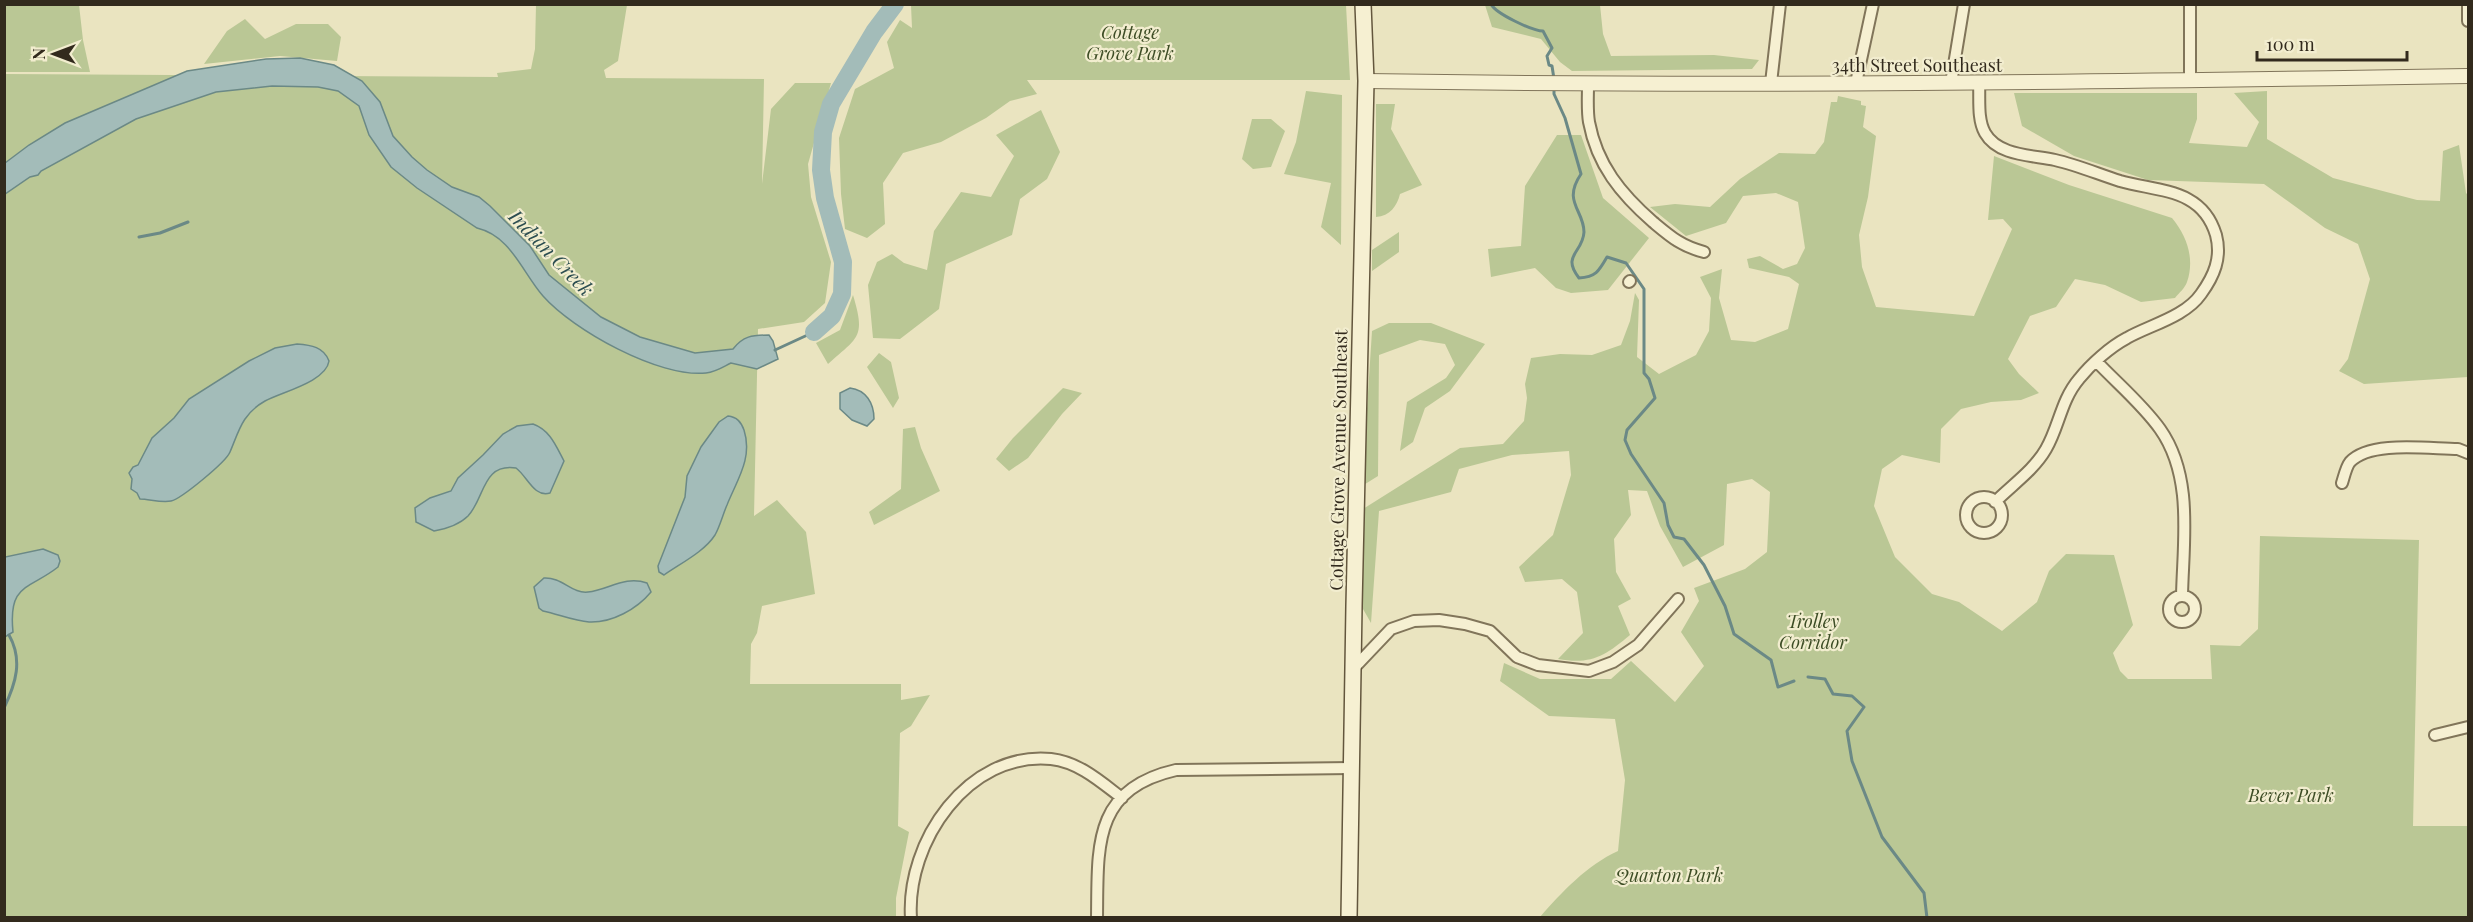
<svg xmlns="http://www.w3.org/2000/svg" width="2473" height="922" font-family="'Playfair Display',serif">
  <style>
    .green { fill: #bac795 }
    .water { fill: #a3bcb9; stroke: #6b8986; stroke-width: 1.5 }
    .lines { fill: none; stroke-linecap: round; stroke-linejoin: round }
    .stream { stroke: #6b8986; stroke-width: 3 }
    .river { stroke: #a3bcb9; stroke-width: 18 }
    .minor-casing { stroke: #81755a; stroke-width: 14 }
    .tertiary-casing { stroke: #81755a; stroke-width: 16 }
    .secondary-casing { stroke: #63563d; stroke-width: 18 }
    .minor { stroke: #f6f0d2; stroke-width: 10 }
    .tertiary { stroke: #f6f0d2; stroke-width: 14 }
    .secondary { stroke: #f6f0d2; stroke-width: 15 }
    .labels { text-anchor: middle; dominant-baseline: central; stroke-width: 4.5; stroke-linejoin: round; paint-order: stroke }
    .park-label { font-size: 18px; font-style: italic; fill: #3d4d25; stroke: #f2edcf }
    .street-label { font-size: 18px; fill: #322a1d; stroke: #f2edcf }
    .water-label { font-size: 20px; font-style: italic; fill: #2d4e51; stroke: #f2edcf }
  </style>
  <rect width="100%" height="100%" fill="#eae4c0"/>
  <path class="green" d="M4,5H79L83,40L90,72H5Z
    M536,5H627L618,61L604,70L606,78L764,79L762,184L771,109L795,83H831L808,164L811,197L831,262L825,303L804,322L758,329L754,516L777,500L806,532L815,594L762,606L757,633L751,644L750,684H901V700L930,695L911,726L900,733L898,826L909,832L896,898V917L5,918V74L498,77L497,73L531,69L535,49Z
    M911,5H1346L1350,80H1027L1037,94L1010,101L986,118L941,142L903,153L883,183L885,224L867,238L845,229L841,194L839,138L855,89L894,68L887,42L900,20L912,28Z
    M1485,5H1600L1603,34L1611,56L1714,55L1759,60L1752,69L1572,71L1560,62L1541,39L1492,27Z
    M245,19L265,39L296,24H328L341,37L337,61L280,56L204,64L227,31Z
    M1306,91L1342,95L1341,245L1321,227L1331,183L1284,174L1296,142Z
    M2267,91V139L2333,178L2417,200L2440,201L2443,151L2459,145L2466,193L2468,195V377L2364,384L2339,371L2348,359L2370,279L2358,244L2325,228L2264,184L2148,180L2074,156L2022,126L2014,93H2197V119L2189,143L2247,147L2259,122L2234,93Z
    M1838,96L1861,101V105L1866,106L1863,127L1876,136L1868,197L1859,235L1862,267L1876,307L1974,316L2012,229L2003,219L1988,220L1994,156L2069,185L2172,218C2187,236 2195,259 2187,282C2185,288 2179,293 2175,298L2141,302L2105,285L2075,279L2056,307L2030,316L2008,359L2019,374L2039,393L2021,400L1991,402L1961,409L1941,429L1940,463L1902,455L1882,469L1874,506L1895,557L1932,594L1959,602L2002,631L2037,602L2049,571L2066,554L2114,555L2133,625L2113,653L2120,671L2128,679H2212L2210,645L2240,646L2258,629L2260,536L2419,540L2413,826H2468V917H1540C1562,892 1587,865 1618,851L1625,780L1615,719L1549,716L1500,681L1504,663L1540,679H1611L1631,661L1675,702L1704,666L1681,632L1699,601L1694,588L1745,569L1767,552L1770,492L1752,479L1727,484L1724,545L1683,567L1660,526L1647,491L1628,490L1631,515L1614,539L1616,572L1631,599L1618,606L1630,635C1605,656 1591,665 1558,659L1583,633L1577,592L1562,579L1525,582L1519,567L1553,535L1571,475L1569,451L1512,455L1459,469L1451,492L1379,511L1371,623L1363,609V509L1460,448L1503,444L1524,421L1527,398L1525,384L1531,358L1560,354L1592,355L1621,345L1630,321L1635,293L1639,300L1637,357L1659,374L1696,355L1709,331L1711,298L1700,277L1722,269L1719,298L1731,340L1755,342L1788,329L1799,284L1789,277L1749,268L1747,259L1760,256L1783,269L1797,264L1805,248L1798,202L1776,193L1743,196L1726,223L1686,236L1650,207L1675,204L1710,207L1740,179L1779,153L1815,154L1824,142L1831,102H1837Z
    M1376,104H1395L1391,129L1422,185L1400,194C1397,206 1390,216 1376,217Z
    M1041,110L1060,152L1047,179L1020,199L1012,235L946,264L939,309L900,339L873,338L868,285L877,262L892,254L904,263L927,270L934,231L961,192L991,197L1014,156L996,135Z
    M1252,119H1271L1285,131L1271,167L1253,169L1242,159Z
    M1557,135H1581L1603,198L1649,238L1608,290L1571,293L1556,288L1535,268L1491,277L1488,249L1521,246L1525,186Z
    M1399,232V252L1372,271V250Z
    M853,295C866,338 858,337 828,364L816,343L840,330Z
    M1389,323H1431L1485,344L1450,391L1425,408L1413,442L1400,451L1407,402L1446,378L1455,365L1445,344L1420,340L1379,355L1378,476L1362,486L1372,331Z
    M879,353L891,362L899,398L893,408L867,367Z
    M1063,388L1082,393L1062,414L1028,458L1009,471L996,459L1013,438Z
    M915,427L921,448L940,491L874,525L869,512L901,489L903,429Z"/>
  <path class="water" d="M300,58L334,65L362,81L380,102L393,136L412,157L427,170L452,187L479,197L490,206L530,246L549,275L601,317L640,337L695,353L733,349C743,336 752,335 769,335L773,341L778,359L757,369L731,363C723,367 716,372 706,373C659,378 573,330 543,296C522,272 511,236 477,228L417,188L391,167L369,135L359,106L338,91L318,87L272,86L216,92L136,119L41,171L38,175L30,177L5,194V163L29,145L65,123L187,71L266,59Z
    M297,344C311,345 324,347 329,361C326,382 281,392 265,401C242,414 239,431 230,452C226,462 181,499 171,501C161,503 149,499 140,499L137,493L131,489L132,479L129,473L133,467L138,465L152,438L174,418L189,399L249,361L275,348Z
    M850,388C866,390 874,403 874,419L867,426L852,420L840,409V393Z
    M728,416C737,417 741,422 744,430C753,458 737,480 727,505C723,514 720,526 715,535C704,552 681,563 664,575L659,572L658,566L685,497L687,476L701,447L719,422Z
    M533,424C550,430 556,446 564,461L550,493C534,498 527,476 516,468C482,463 485,498 468,516C459,525 445,529 434,531L416,522L415,508L430,498L451,491L458,478L483,455L503,434L517,426Z
    M43,549L58,555L60,561L58,567C29,590 8,583 13,632L5,637V557Z
    M544,578C562,577 572,594 588,592C608,590 625,575 647,583L651,592C637,609 612,623 589,622C574,621 558,614 543,611L539,608L534,587Z"/>
  <g class="lines">
    <path class="stream" d="M1491,4C1496,14 1533,31 1543,31L1552,48L1547,56L1549,65L1552,66L1554,79
      M1554,88V94L1565,118L1581,174C1562,202 1584,210 1584,232C1583,253 1561,255 1579,278C1596,277 1599,271 1607,257L1626,263L1644,289V373L1649,379L1655,398L1627,430L1625,440L1631,454L1664,503L1668,525L1674,537L1684,539L1704,565L1725,606L1734,634L1771,660L1778,687L1794,681
      M139,237L160,233L188,222
      M775,350L814,332
      M1808,677L1825,679L1833,694L1852,696L1864,707L1847,731L1852,761L1882,837L1924,893L1927,918
      M4,708C16,683 23,660 9,635"/>
    <path class="river" d="M814,332L832,316L842,294L843,262L825,198L821,170L823,132L831,104L874,32L895,4"/>
    <defs>
      <path id="minor" d="M2190,4V81
        M2468,4V21
        M1771,83L1780,4
        M1856,83L1873,4
        M1951,83L1964,4
        M1979,83C1980,98 1977,119 1985,133C1998,156 2032,155 2055,160C2077,165 2098,174 2120,181C2159,192 2202,188 2216,235C2222,258 2214,276 2201,294C2185,317 2150,325 2127,338C2110,347 2091,364 2079,379C2061,400 2059,427 2046,449C2034,470 2012,485 1995,502
        M1588,85C1588,97 1587,110 1589,122C1597,165 1621,194 1653,222C1671,237 1681,246 1704,252
        M1629,282L1630,281
        M2097,362C2118,384 2143,405 2160,429C2194,477 2183,542 2182,596
        M2342,483C2344,477 2346,467 2350,462C2370,440 2430,449 2458,449L2468,453
        M1966 515a18 18 0 1 1 36 0a18 18 0 1 1-36 0Z
        M2169 609a13 13 0 1 1 26 0a13 13 0 1 1-26 0Z
        M1353,669L1391,629L1414,621L1439,620L1465,624L1490,631L1517,657L1538,665L1589,671L1613,662L1638,645L1678,599
        M2435,735L2468,727
        M911,918C906,842 968,751 1051,759C1079,762 1101,782 1122,798
        M1097,918C1098,847 1092,789 1176,770L1352,768"/>
      <path id="tertiary" d="M1366,81C1734,87 2101,82 2468,76"/>
      <path id="secondary" d="M1349,918L1354,606L1366,81L1363,4"/>
    </defs>
    <use href="#minor" class="minor-casing"/>
    <use href="#tertiary" class="tertiary-casing"/>
    <use href="#secondary" class="secondary-casing"/>
    <use href="#minor" class="minor"/>
    <use href="#tertiary" class="tertiary"/>
    <use href="#secondary" class="secondary"/>
  </g>
  <g class="labels">
    <g class="park-label">
      <text x="1130" y="32">Cottage<tspan x="1130" dy="21">Grove Park</tspan></text>
      <text x="1813" y="621">Trolley<tspan x="1813" dy="21">Corridor</tspan></text>
      <text x="2291" y="795">Bever Park</text>
      <text x="1669" y="875">Quarton Park</text>
    </g>
    <g class="street-label">
      <text x="1917" y="65">34th Street Southeast</text>
      <text transform="translate(1338 460) rotate(-89)">Cottage Grove Avenue Southeast</text>
    </g>
    <g class="water-label">
      <text transform="translate(552 252) rotate(46)">Indian Creek</text>
    </g>
  </g>
  <rect width="2473" height="922" fill="none" stroke="#322a1d" stroke-width="12"/>
  <g transform="translate(54 54) rotate(270)" stroke="#f2edcf" stroke-width="4.5" paint-order="stroke">
  <path d="M0-4.5L10 22L0 15L-10 22Z" fill="#322a1d"/>
  <text y="-9" font-size="16" font-weight="bold" text-anchor="middle" fill="#322a1d">N</text>
  </g>
  <path d="M2257 51v9h150v-9" fill="none" stroke="#322a1d" stroke-width="3"/>
  <text x="2266" y="51" font-size="18" fill="#322a1d" stroke="#f2edcf" stroke-width="4.5" paint-order="stroke">100 m</text>
</svg>
